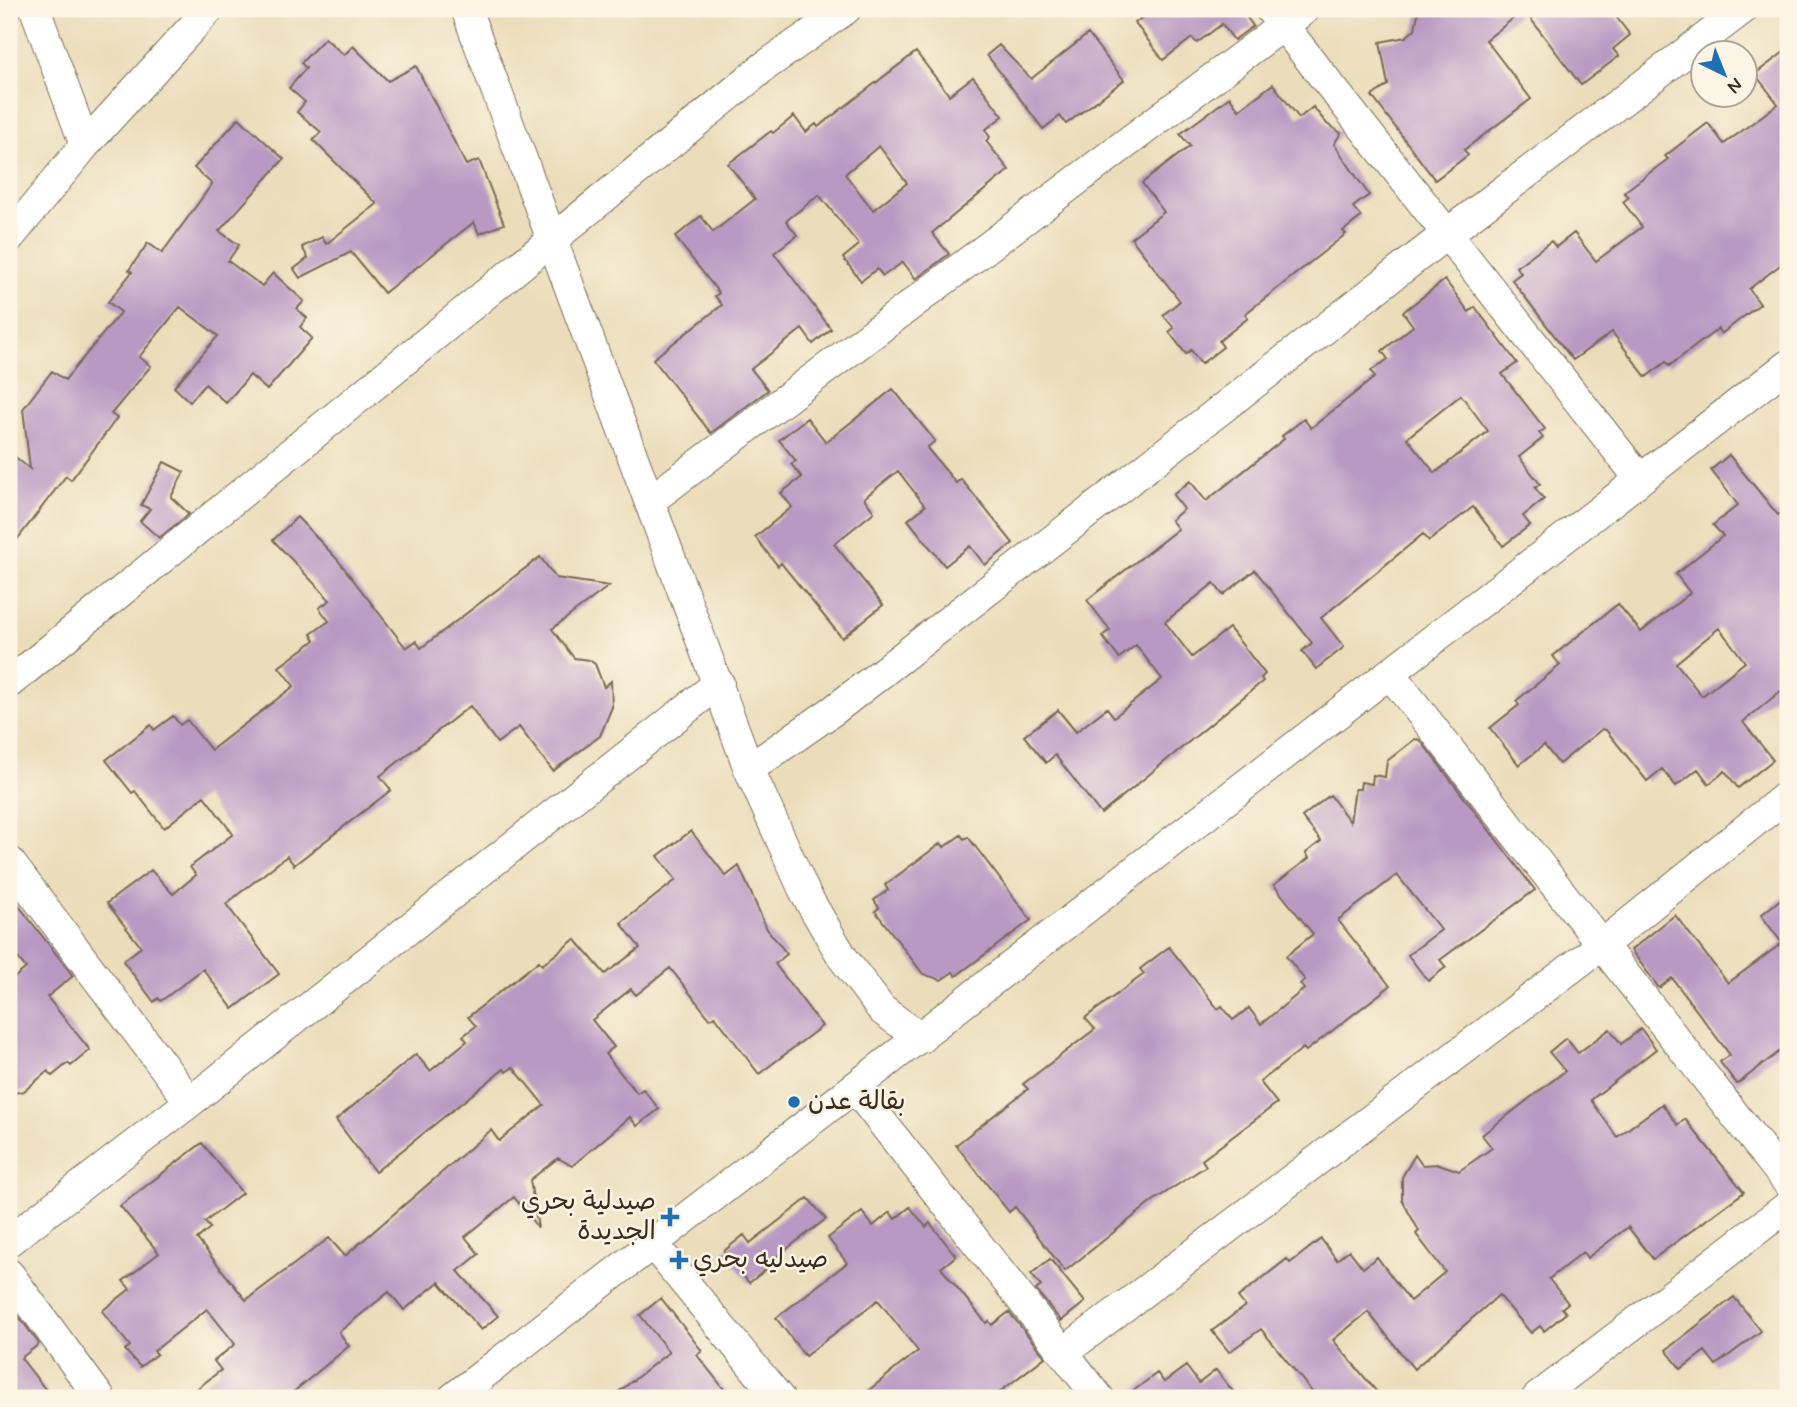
<svg xmlns="http://www.w3.org/2000/svg" width="1797" height="1407" font-family="Mynerve,'Playpen Sans Arabic',sans-serif">
  <style>
    .building { fill: #b999c3; fill-rule: evenodd }
    .lines { fill: none; stroke-linecap: round; stroke-linejoin: round }
    .street-casing { stroke: #796955; stroke-width: 32 }
    .street { stroke: #fff; stroke-width: 30 }
    .poi-dot { fill: #1f6fb2; stroke: #fcf5e5; stroke-width: 2.5 }
    .labels { text-anchor: middle; dominant-baseline: central; stroke-width: 5; stroke-linejoin: round; paint-order: stroke }
    .poi-label { font-size: 26px; fill: #3b2a1e; stroke: #fcf5e5; text-anchor: start }
  </style>
  <rect width="100%" height="100%" fill="#fcf5e5"/>
  <filter id="ink" filterUnits="userSpaceOnUse"><feTurbulence type="fractalNoise" baseFrequency=".0143" numOctaves="2"/><feDisplacementMap in="SourceGraphic" scale="14" xChannelSelector="R" yChannelSelector="G"/><feConvolveMatrix kernelMatrix="1 2 1 2 8 2 1 2 1" color-interpolation-filters="sRGB"/></filter>
  <filter id="wash" filterUnits="userSpaceOnUse"><feTurbulence type="fractalNoise" baseFrequency=".00686" numOctaves="4" result="noise"/><feDisplacementMap in="SourceGraphic" scale="28" xChannelSelector="R" yChannelSelector="G"/><feGaussianBlur stdDeviation="1.57" result="paint"/><feColorMatrix in="noise" values="0 0 0 0 0 0 0 0 0 0 0 0 0 0 0 0 0 1.4 0 .05"/><feComposite in="paint" operator="in"/></filter>
  <g filter="url(#wash)">
    <rect width="100%" height="100%" fill="#ebddba"/>
    <g id="blocks">
      <path class="building" d="M1154,9H1241L1253,26L1234,40L1222,24L1197,43L1192,38L1163,60L1135,23Z
        M1419,9H1610L1630,35L1613,49L1619,56L1581,85L1524,10L1486,40L1531,99L1464,150L1468,155L1435,180L1372,96L1388,85L1380,42L1406,37L1415,29Z
        M1088,34L1124,80L1066,124L1060,116L1043,129L987,55L999,45L1031,79Z
        M325,38L344,55L353,46L388,81L416,66L466,165L479,160L504,224L479,234L474,222L384,293L351,252L300,278L294,269L308,258L302,247L322,237L326,244L377,204L313,140L321,132L297,112L305,102L289,88L306,68L301,63Z
        M1788,49V259L1749,289L1760,304L1721,334L1718,329L1669,366L1666,362L1646,377L1612,332L1573,360L1512,280L1521,273L1516,267L1551,241L1556,247L1574,233L1596,261L1642,227L1623,202L1629,197L1624,192L1668,159L1665,156L1708,123L1724,144L1778,104L1755,74Z
        M916,52L949,95L973,77L1003,116L985,130L990,137L986,141L1009,170L932,233L949,254L916,279L903,262L883,276L877,269L861,281L843,258L859,245L819,195L786,221L797,235L774,253L831,329L813,344L802,329L751,369L768,390L711,433L653,359L722,305L715,296L719,293L675,237L701,216L713,232L755,199L728,164L771,131L773,133L794,116L806,132L816,124L818,127ZM879,146L907,183L873,210L845,174Z
        M1273,84L1299,118L1313,107L1327,124L1341,133L1334,144L1369,195L1353,207L1361,217L1343,231L1346,234L1245,314L1248,318L1219,341L1223,347L1201,364L1191,350L1186,354L1169,332L1174,328L1163,315L1180,301L1131,238L1164,212L1142,183L1190,146L1180,134L1230,97L1239,110Z
        M239,118L284,159L219,231L239,245L228,261L262,286L273,273L304,301L297,309L307,318L300,327L312,338L267,390L250,375L226,403L205,384L190,402L174,387L218,336L180,307L139,357L151,366L111,414L117,418L71,480L66,476L9,550V452L30,469L23,409L52,371L65,380L121,312L108,302L132,272L129,270L148,243L162,253L212,184L194,168Z
        M1445,280L1469,312L1475,307L1517,363L1502,374L1545,429L1539,433L1543,438L1519,457L1540,484L1535,488L1544,499L1523,516L1530,525L1503,546L1473,507L1429,541L1423,534L1321,618L1344,647L1316,669L1302,651L1312,643L1255,570L1223,595L1214,583L1165,622L1192,657L1229,628L1265,674L1261,678L1263,681L1101,814L1055,755L1046,763L1024,736L1058,710L1076,732L1107,708L1114,717L1162,679L1136,645L1119,658L1102,636L1110,630L1087,600L1178,529L1171,520L1184,509L1173,495L1190,481L1206,501L1284,439L1282,436L1304,419L1311,428L1375,377L1371,371L1388,359L1382,351L1413,326L1403,312ZM1461,395L1488,431L1435,473L1407,438Z
        M893,389L935,441L927,448L956,483L961,479L1013,543L985,565L970,546L945,566L908,520L925,506L898,471L864,498L874,512L834,544L883,605L842,638L781,563L778,566L755,537L792,507L781,493L802,477L791,464L796,461L779,440L807,418L826,442Z
        M1729,455L1778,515L1788,507V685L1743,722L1773,760L1738,788L1725,771L1709,784L1698,769L1676,786L1662,769L1647,781L1606,730L1602,729L1559,764L1544,745L1519,765L1490,728L1519,705L1516,701L1560,665L1553,656L1618,604L1641,632L1690,593L1676,574L1723,536L1713,525L1738,505L1711,470ZM1719,628L1745,662L1702,696L1676,663Z
        M164,462L184,472L171,497L189,514L159,538L140,521L150,509L141,505Z
        M297,517L337,559L406,648L416,641L421,648L540,557L556,578L609,586L552,629L574,658L589,660L595,664L604,687L611,681L612,707L600,736L553,771L519,727L497,743L470,706L380,776L391,790L294,865L287,856L226,904L279,974L233,1009L203,969L161,1001L158,998L154,1002L123,961L141,947L107,903L151,870L173,894L196,875L190,867L233,834L204,796L164,828L135,791L132,793L106,760L151,725L154,730L173,716L180,725L187,720L211,750L294,686L279,667L315,640L311,634L329,621L319,608L330,600L273,540Z
        M1415,739L1420,740L1535,890L1440,960L1446,967L1428,981L1408,955L1441,930L1397,875L1338,920L1390,986L1306,1051L1303,1048L1260,1082L1277,1103L1202,1160L1206,1166L1153,1201L1065,1271L1015,1207L1009,1212L956,1145L1028,1089L1023,1084L1095,1029L1085,1018L1144,974L1140,969L1169,947L1218,1009L1222,1006L1233,1020L1249,1008L1261,1024L1304,989L1300,984L1305,980L1286,956L1313,934L1274,885L1309,858L1306,853L1321,841L1302,817L1330,795L1350,822L1355,789H1360L1361,782L1372,784L1373,775L1385,777L1387,761Z
        M691,831L726,876L739,866L767,929L787,954L775,964L822,1026L759,1074L715,1016L710,1019L670,968L636,995L631,989L592,1020L614,1047L605,1054L637,1093L643,1089L659,1109L637,1126L630,1117L572,1166L558,1158L530,1180L538,1228L514,1197L465,1237L479,1254L458,1271L498,1316L481,1330L439,1282L404,1310L389,1292L339,1332L349,1346L286,1398H185L221,1370L214,1361L235,1344L207,1309L154,1351L157,1354L140,1367L125,1350L130,1346L102,1311L130,1289L123,1281L159,1253L120,1206L202,1143L242,1193L205,1222L210,1228L197,1239L246,1300L329,1238L345,1256L491,1130L499,1141L544,1105L513,1067L506,1072L504,1069L375,1172L336,1120L416,1054L430,1071L467,1041L463,1036L476,1026L468,1017L539,961L542,965L575,939L605,974L640,948L621,923L676,880L658,856Z
        M961,835L964,839L968,837L1031,920L956,976L953,972L941,980L923,974L875,911L879,908L874,900L888,890L885,885L941,843L944,847Z
        M9,893L73,976L47,997L90,1050L71,1066L68,1063L52,1076L48,1071L24,1091L9,1094V982L26,968L9,947Z
        M1788,893V1045L1737,1084L1720,1062L1730,1055L1672,978L1659,988L1631,950L1675,915L1728,983L1782,943L1761,915Z
        M1610,1029L1621,1044L1641,1029L1656,1049L1591,1100L1617,1137L1662,1104L1678,1125L1685,1119L1744,1192L1653,1259L1628,1227L1587,1258L1583,1252L1549,1279L1568,1303L1562,1308L1566,1313L1544,1331L1540,1326L1531,1333L1499,1295L1414,1369L1368,1312L1333,1340L1382,1398H1317L1261,1329L1229,1352L1212,1331L1245,1306L1238,1297L1287,1259L1290,1263L1321,1239L1337,1260L1349,1250L1363,1268L1377,1257L1410,1301L1445,1272L1416,1234L1419,1231L1402,1200V1177L1415,1155L1422,1165L1439,1164L1459,1171L1492,1148L1482,1135L1565,1071L1549,1052L1566,1038L1578,1053Z
        M808,1198L826,1219L767,1264L769,1267L749,1283L724,1251L744,1235L750,1243Z
        M910,1207L926,1227L930,1223L956,1256L941,1268L986,1323L989,1321L992,1325L1009,1312L1045,1357L992,1398H859L918,1351L878,1300L805,1356L776,1318L847,1263L828,1238L862,1212L873,1226L890,1212L895,1219Z
        M1050,1259L1085,1302L1061,1321L1036,1290L1041,1286L1031,1274Z
        M1734,1297L1761,1331L1716,1365L1705,1351L1681,1369L1666,1350Z
        M661,1298L702,1351L697,1355L731,1398H611L669,1352L640,1315Z
        M9,1303L39,1344L21,1358L52,1398H9Z
        M1186,1366L1199,1383L1216,1370L1238,1398H1124L1157,1373L1164,1382Z"/>
    </g>
  </g>
  <g filter="url(#ink)">
    <use href="#blocks" fill-opacity="0" stroke="#796955" stroke-width="2"/>
    <g class="lines">
      <defs>
        <path id="street" d="M35,9L85,145
          M466,9L749,769L806,895L843,958L882,1010L921,1038
          M1270,9L1640,479
          M9,238L85,145L209,9
          M651,500L1305,9
          M1391,675L1788,1183
          M9,683L765,66L846,9
          M749,769L834,710L1448,233L1743,9
          M9,861L190,1102
          M855,1088L1099,1398
          M9,1241L190,1102L719,683
          M653,1244L779,1398
          M9,1274L100,1398
          M1064,1352L1603,944L1788,795
          M453,1398L1788,365
          M1537,1398L1788,1206"/>
      </defs>
      <use href="#street" class="street-casing"/>
      <use href="#street" class="street"/>
    </g>
  </g>
  <g class="poi-dot">
    <circle cx="794" cy="1102" r="7"/>
    <path d="M666.5 1206.5h7v7h7v7h-7v7h-7v-7h-7v-7h7z"/>
    <path d="M675.5 1249.5h7v7h7v7h-7v7h-7v-7h-7v-7h7z"/>
  </g>
  <g class="labels">
    <g class="poi-label">
      <text x="808" y="1102">بقالة عدن</text>
      <text x="656" y="1202" text-anchor="end">صيدلية بحري<tspan x="656" dy="30">الجديدة</tspan></text>
      <text x="693" y="1260">صيدليه بحري</text>
    </g>
  </g>
  <rect width="1797" height="1407" fill="none" stroke="#fcf5e5" stroke-width="35"/>
  <g transform="translate(1724 74) rotate(137)"><circle r="33" fill="#fcf5e5" stroke="#afa495" stroke-width="2"/>
  <path d="M0-5L12 26L0 18L-12 26Z" fill="#1f6fb2"/>
  <text y="-10" font-size="19" font-weight="bold" text-anchor="middle" fill="#3b2a1e">N</text>
  </g>
</svg>
